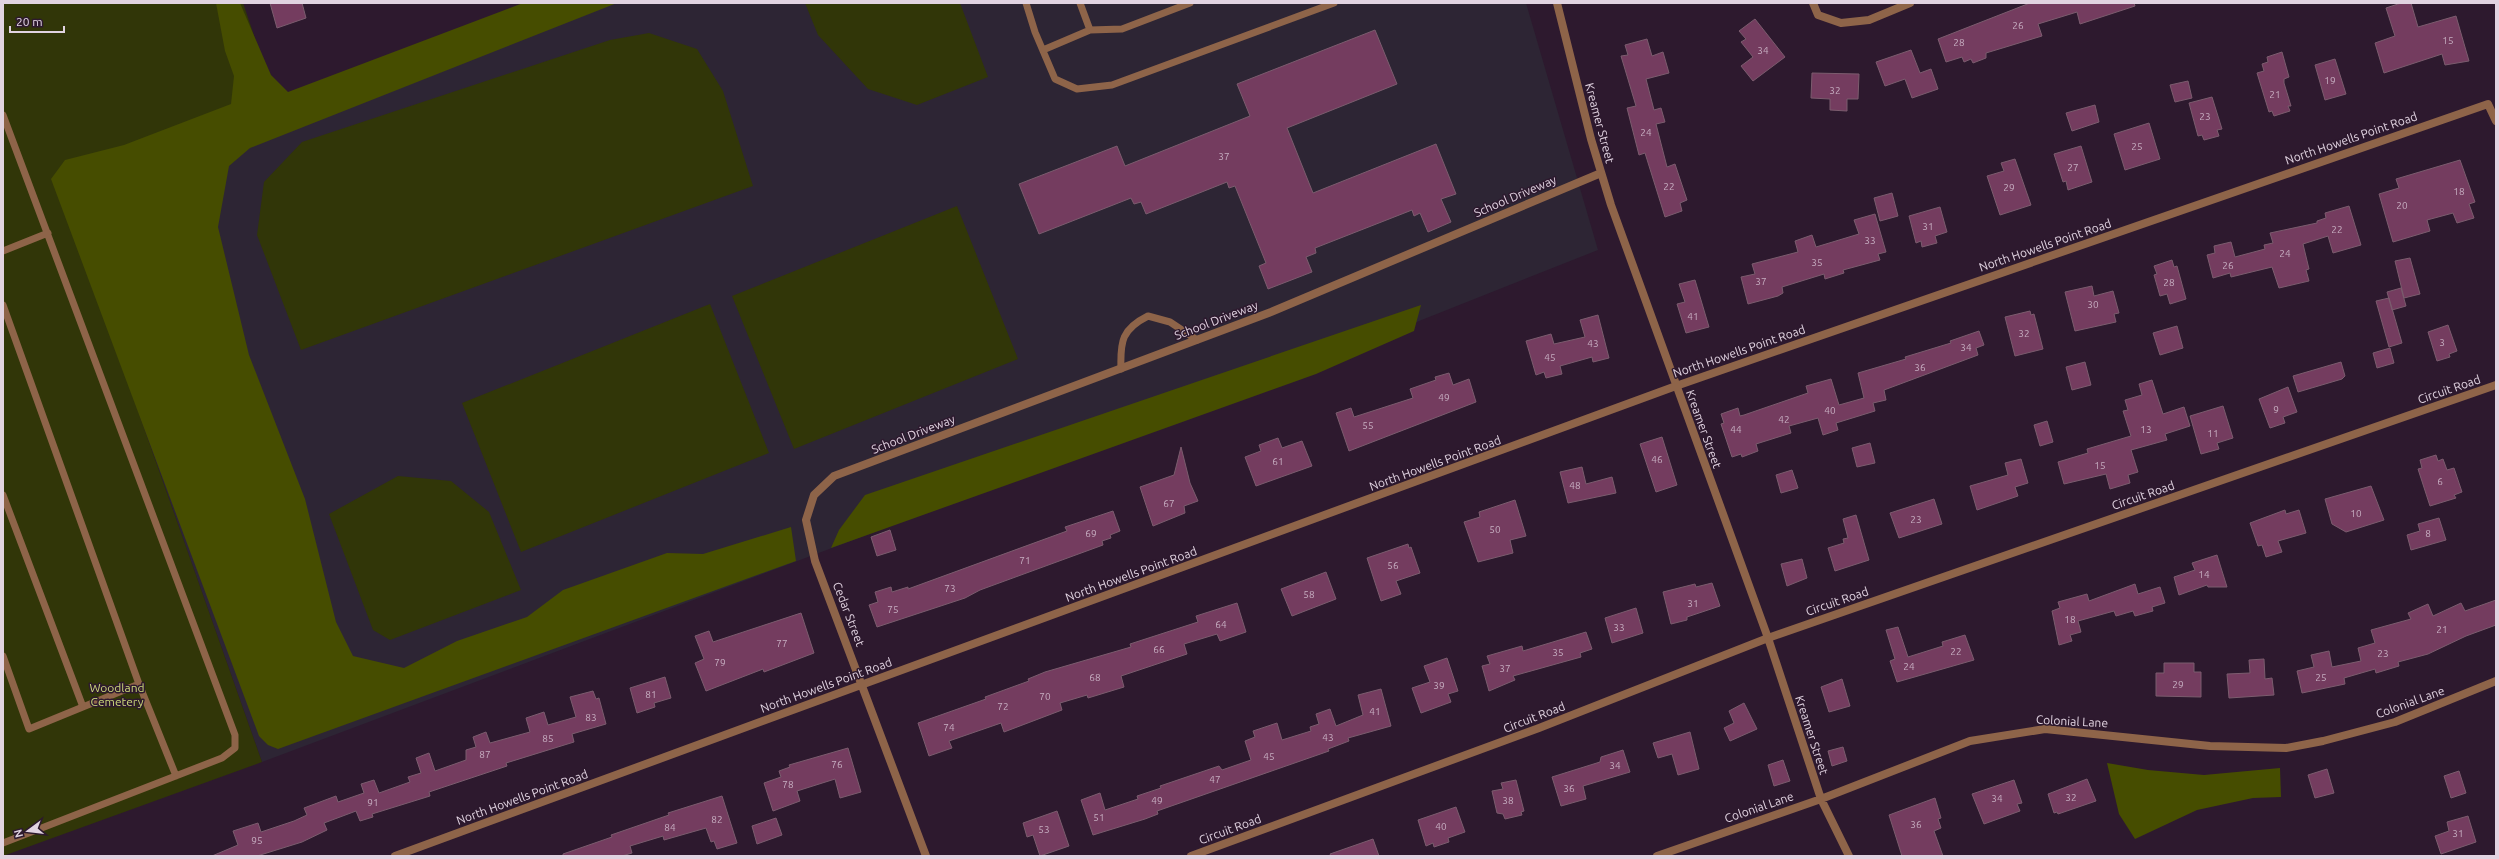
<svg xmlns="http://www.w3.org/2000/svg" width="2499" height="859" font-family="Ubuntu,sans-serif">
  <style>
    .education { fill: #2d2534 }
    .green { fill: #313608 }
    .forest { fill: #464d00 }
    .building { fill: #743c5f; stroke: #7b5c6e }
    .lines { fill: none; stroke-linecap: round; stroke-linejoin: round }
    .service { stroke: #8e6449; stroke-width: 7 }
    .minor { stroke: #8e6449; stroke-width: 8 }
    .labels { text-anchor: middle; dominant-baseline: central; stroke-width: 3; stroke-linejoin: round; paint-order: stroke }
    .number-label { font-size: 10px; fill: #c6adc0 }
    .street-label { font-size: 12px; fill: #e1d3e1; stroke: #2d192e }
    .park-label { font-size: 12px; fill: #cdda7a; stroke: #2d192e }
  </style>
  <rect width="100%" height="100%" fill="#2d192e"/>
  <path class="education" d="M553,3H1526L1598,250L1104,446L262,762L61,193Z"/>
  <path class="green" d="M3,3H243L279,109L61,193L262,762L3,856Z
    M805,3H960L988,77L917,105L868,89L818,35Z
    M649,33L697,49L723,91L753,186L301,350L257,235L264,182L302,142L610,40Z
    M957,206L1018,359L794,449L732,296Z
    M710,304L769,453L521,552L462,403Z
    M398,476L451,481L489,512L521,590L390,640L373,630L329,514Z"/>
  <path class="forest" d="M216,3H240L271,75L288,92L523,3H617L250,148L229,166L218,227L249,355L305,499L336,622L353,656L404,668L457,641L527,617L563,590L667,553L703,554L791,527L796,561L278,749L268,745L259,736L51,179L65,160L124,145L231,104L234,76L225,51Z
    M1421,305L1414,331L1316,374L831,548L839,530L865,495Z
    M2107,763L2148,770L2204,775L2280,768L2281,797L2253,798L2197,810L2135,839L2119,814Z"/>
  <path class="building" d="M270,3H302L306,18L277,28Z
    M2030,3H2134L2135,6L2080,24L2077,12L2038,24L2042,36L1986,53V58L1973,63L1971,59L1964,62L1962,57L1946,62L1938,39Z
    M2401,3H2411L2418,27L2456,16L2469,61L2445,65L2442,54L2384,73L2375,43L2395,36L2386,8Z
    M1755,19L1785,57L1753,81L1741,66L1753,57L1741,42L1746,39L1739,31Z
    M1375,30L1397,84L1287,128L1313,193L1436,144L1456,194L1441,199L1451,222L1428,232L1420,213L1414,216L1412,210L1315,248L1316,253L1306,257L1312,272L1268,289L1259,266L1266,263L1235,186L1229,188L1227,182L1146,214L1141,202L1134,204L1131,198L1039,234L1019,184L1117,146L1125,166L1250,116L1237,84Z
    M1647,39L1652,56L1663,52L1669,73L1646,79L1654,110L1661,108L1665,122L1656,124L1667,167L1675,164L1687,200L1680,203L1682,211L1665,217L1645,153L1639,155L1627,108L1636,106L1621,56L1628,55L1625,45Z
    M1911,50L1920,73L1931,69L1938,89L1912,98L1905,79L1885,86L1876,62Z
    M2282,52L2289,77L2284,79V83L2291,106H2288L2290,111L2274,116L2272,111L2269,112L2257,73L2264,71L2262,64L2268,62L2267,57Z
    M2335,59L2346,94L2325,100L2315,65Z
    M1812,73L1859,74L1858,99H1847V111L1830,110V99L1811,98Z
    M2188,81L2192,98L2175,102L2170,85Z
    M2212,97L2222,129L2217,130L2219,136L2204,140L2202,135L2198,136L2189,103Z
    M2095,105L2099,122L2072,131L2066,113Z
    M2149,123L2160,159L2125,170L2114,134Z
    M2081,146L2092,182L2068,190L2066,181L2063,182L2054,154Z
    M2015,159L2031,205L2000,215L1987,176L2004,171L2001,163Z
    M2460,160L2475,202L2469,204L2474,218L2457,223L2453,213L2427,220L2430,231L2393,242L2379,194L2399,188L2396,179Z
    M1892,193L1898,216L1880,221L1874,198Z
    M2349,206L2361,245L2333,253L2328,236L2303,244L2309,269L2306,270L2309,281L2279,288L2272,267L2231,277L2230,273L2213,278L2207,255L2215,253L2214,246L2231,242L2235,257L2265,249L2264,245L2273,243L2270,233L2317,223V221L2326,218L2325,213Z
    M1940,207L1947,232L1935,236L1937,243L1922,247L1921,241L1916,243L1909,216Z
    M1875,214L1886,252L1878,254L1880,260L1843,270L1844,273L1825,279L1824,274L1782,287L1783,293L1778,296L1748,304L1741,277L1755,274L1752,264L1798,252L1795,241L1812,235L1816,247L1859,234L1854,220Z
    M2410,258L2420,294L2404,298L2395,261Z
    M2172,260L2174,267L2177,266L2186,299L2170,304L2167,294L2160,296L2154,275L2157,274L2154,266Z
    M1695,280L1709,327L1686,333L1677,304L1685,302L1679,284Z
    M2092,286L2094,296L2113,291L2119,313L2114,314L2116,322L2075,331L2065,292Z
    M2401,288L2406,306L2392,310L2387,292Z
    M2389,298L2402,343L2389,347L2376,301Z
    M2030,311L2031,315L2034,314L2043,349L2015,356L2005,317Z
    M1598,315L1609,358L1593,362L1592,357L1560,366L1562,374L1546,378L1544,372L1536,375L1526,341L1551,334L1554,344L1585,337L1580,320Z
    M2448,325L2457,351L2449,354L2450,357L2437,361L2428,332Z
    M2177,326L2183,348L2160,355L2153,333Z
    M1979,331L1984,345L1976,348L1978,355L1884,390L1886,400L1873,403L1875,411L1836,423L1838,430L1823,435L1818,418L1789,426L1791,433L1756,444L1758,451L1742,457L1741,454L1732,457L1721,424L1724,423L1721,414L1738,408L1740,416L1744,415L1808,393L1806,386L1831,379L1839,405L1864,398L1858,373L1906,359L1905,357L1951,343L1950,341Z
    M2390,348L2394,363L2377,368L2373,353Z
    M2085,362L2091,385L2072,390L2066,367Z
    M2341,362L2345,376L2342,379L2298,392L2293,376Z
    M1449,373L1453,385L1469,379L1476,402L1349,451L1336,413L1351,408L1354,417L1413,398L1410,389L1436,380L1435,377Z
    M2152,380L2163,414L2184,407L2190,426L2165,434L2167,440L2131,450L2138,472L2128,475L2130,483L2110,489L2106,474L2064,484L2058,462L2088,453L2087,449L2131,436L2123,411L2128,410L2125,400L2142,395L2139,384Z
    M2288,387L2297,412L2283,417L2285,423L2270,428L2259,399Z
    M2223,406L2233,438L2217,443L2219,449L2201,454L2190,416Z
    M2047,421L2053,442L2040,446L2034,425Z
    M1662,437L1677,485L1656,492L1640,444Z
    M1278,438L1282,448L1302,441L1312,466L1256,486L1245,457L1261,451L1259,445Z
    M1870,443L1875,463L1857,467L1852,448Z
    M1181,447L1190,483L1198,501L1184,506L1185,513L1153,526L1140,487L1174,475Z
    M2436,455L2438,461L2443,459L2447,470L2454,468L2462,492L2454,495L2456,498L2430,506L2418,469L2422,468L2420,460Z
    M2021,459L2028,483L2015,487L2018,496L1977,510L1970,486L2008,475L2005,463Z
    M1582,467L1586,484L1612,477L1616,493L1568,503L1560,472Z
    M1792,470L1798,488L1781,493L1776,475Z
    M2371,486L2384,520L2346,532L2332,524L2325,499Z
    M1934,499L1942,524L1899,538L1890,513Z
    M1515,500L1526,536L1510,540L1513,553L1478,562L1464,522L1480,517L1479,512Z
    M2285,510L2286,514L2299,510L2306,533L2278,541L2282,552L2266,557L2262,545L2258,546L2250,523Z
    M1113,511L1120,531L1110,535L1111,538L1102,541L1103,545L980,590L965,598L877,627L869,605L878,602L875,592L891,587L892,592L908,587V589L1067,531L1065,527Z
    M1856,515L1869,560L1835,571L1828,548L1844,543L1843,539L1848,538L1843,519Z
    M2439,518L2446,540L2411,550L2407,535L2420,531L2418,524Z
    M890,530L896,550L877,556L871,537Z
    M1408,544L1409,548L1411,547L1420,573L1396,581L1401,594L1381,601L1367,558Z
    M2217,555L2227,587H2208L2207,585L2179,595L2174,577L2195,570L2192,563Z
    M1802,559L1807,578L1787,586L1781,564Z
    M1326,572L1336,599L1292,616L1281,589Z
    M1712,583L1720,606L1687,617V620L1671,624L1663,592L1695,584L1696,587Z
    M2135,584L2138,594L2160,587L2165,603L2152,607L2153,611L2135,616L2133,611L2116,616L2114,611L2078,621L2081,632L2070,635L2072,641L2059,645L2052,611L2060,608L2058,602L2087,594L2089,601Z
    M2496,600V625L2466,636L2428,654L2398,662L2399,666L2376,673L2375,669L2344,678L2345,684L2302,693L2297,671L2314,667L2311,655L2329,651L2332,667L2361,661L2358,648L2375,643L2371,630L2411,619L2408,613L2428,604L2433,616L2461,603L2465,611Z
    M1237,603L1246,632L1220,641L1217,634L1184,644L1187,654L1121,676L1124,687L1088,698L1087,695L1060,703L1062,710L1004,732L1001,723L949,741L952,748L929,756L918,723L986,699L985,697L1029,681L1028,679L1045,672L1131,647L1130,644L1198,622L1196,616Z
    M1636,608L1643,633L1612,643L1605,618Z
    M801,613L814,653L764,672L763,669L706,691L695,663L704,659L695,636L709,631L713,642Z
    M1898,627L1908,657L1943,646L1942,642L1965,635L1974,660L1897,682L1890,661L1895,659L1886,630Z
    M1586,632L1592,649L1580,653L1581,657L1513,676L1515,680L1489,691L1482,666L1490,664L1487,656L1522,646L1523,651Z
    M1447,658L1458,691L1448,694L1451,702L1421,713L1412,688L1430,682L1424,666Z
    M2264,659L2265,679L2272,678L2274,695L2229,698L2227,674L2250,673L2249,660Z
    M2164,663H2194V672H2201V697L2156,696V673H2164Z
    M665,677L671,698L654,703L655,707L637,713L630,688Z
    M1842,679L1850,706L1829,712L1821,687Z
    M1381,689L1391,726L1348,738L1349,741L1328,749L1329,751L1157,811L1158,814L1145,819L1093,835L1081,800L1100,793L1105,810L1138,799L1137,796L1161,788L1160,786L1219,766L1222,770L1251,760L1245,741L1255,737L1253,731L1277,723L1282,740L1311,731L1310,727L1319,724L1316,714L1330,709L1336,726L1363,715L1358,695Z
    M593,691L596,699L599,698L606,724L572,734L574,742L506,763L507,766L429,792L430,796L372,814L373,817L360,821L356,811L324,823L327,830L302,842L257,856H212L238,845L233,831L258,823L261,832L294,821L307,815L304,808L336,796L338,802L364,793L361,784L374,780L379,793L410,782L408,777L421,773L416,758L429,753L435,771L466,760V750L476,747L473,737L486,732L490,743L530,732L526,718L544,712L548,725L576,717L570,697Z
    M1744,703L1757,729L1730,741L1724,728L1734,723L1729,711Z
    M1690,732L1699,769L1678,775L1672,754L1658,758L1653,743Z
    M1843,747L1847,761L1832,766L1828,751Z
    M848,748L861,792L840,798L835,779L797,791L800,801L773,811L764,783L781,777L779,771L790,767L789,765Z
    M1623,750L1630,772L1583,786L1586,799L1561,806L1552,777L1600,762L1601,757Z
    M1783,760L1790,781L1774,786L1768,765Z
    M2327,769L2334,793L2315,798L2308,775Z
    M2459,771L2466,793L2451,798L2444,776Z
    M2087,779L2096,801L2058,814L2057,812L2054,813L2048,794Z
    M1516,780L1524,811L1521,812L1522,815L1505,819L1503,814L1497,813L1492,791L1503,789L1501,783Z
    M2014,780L2022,803L2017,804L2020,811L1984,824L1972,794Z
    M722,796L737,843L717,849L714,841L711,842L706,828L664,840L663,836L630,846L632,853L622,856H563V854L612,837L611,835L669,815L668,813Z
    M1935,798L1941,818L1938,819L1941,828L1934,831L1943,856H1902L1889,815Z
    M1456,807L1465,832L1448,838L1449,842L1434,847L1433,843L1426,846L1418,820Z
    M1057,811L1069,846L1040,856L1033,835L1027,837L1023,823Z
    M2468,816L2476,842L2441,854L2435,836L2449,831L2447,822Z
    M776,818L782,835L757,844L752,826Z
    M1373,839L1379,856H1331L1330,854Z"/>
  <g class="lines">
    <path class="service" d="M1026,3L1035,32L1055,79L1077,89L1112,85L1334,3
      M1080,3L1090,30L1122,29L1190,3
      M1043,50L1090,30
      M3,115L235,735V748L222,758L3,843
      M3,251L48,233
      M3,305L139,684L29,729L3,656
      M1121,369C1120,341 1122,329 1148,316L1170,322L1197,340
      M3,495L83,707
      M139,684L176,776"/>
    <path class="minor" d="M1557,3L1591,139L1611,205L1768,638L1821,799L1849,856
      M1813,3L1818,15L1841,23L1869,20L1910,3
      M395,856L1676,386L2488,104L2496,121
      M926,856L815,561L806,520L814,495L834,476L1271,312L1601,173
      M1191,856L1539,728L1768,638L2496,385
      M1657,856L1821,799L1970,741L2045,729L2210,746L2286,748L2323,741L2395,722L2496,681"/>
  </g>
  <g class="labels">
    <g class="number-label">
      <text x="2018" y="25">26</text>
      <text x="2448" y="40">15</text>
      <text x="1959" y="42">28</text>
      <text x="1763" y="50">34</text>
      <text x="2330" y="80">19</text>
      <text x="1835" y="90">32</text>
      <text x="2275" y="94">21</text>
      <text x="2205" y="116">23</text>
      <text x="1646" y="132">24</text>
      <text x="2137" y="146">25</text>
      <text x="1224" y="156">37</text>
      <text x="2073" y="167">27</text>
      <text x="1669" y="186">22</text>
      <text x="2009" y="187">29</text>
      <text x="2459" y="191">18</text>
      <text x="2402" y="205">20</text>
      <text x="1928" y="226">31</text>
      <text x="2337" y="229">22</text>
      <text x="1870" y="240">33</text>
      <text x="2285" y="253">24</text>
      <text x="1817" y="262">35</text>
      <text x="2228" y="265">26</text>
      <text x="1761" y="281">37</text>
      <text x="2169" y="282">28</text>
      <text x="2093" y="304">30</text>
      <text x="1693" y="316">41</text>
      <text x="2024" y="333">32</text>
      <text x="2442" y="342">3</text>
      <text x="1593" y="343">43</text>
      <text x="1966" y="347">34</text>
      <text x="1550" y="357">45</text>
      <text x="1920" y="367">36</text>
      <text x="1444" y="397">49</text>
      <text x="2276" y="409">9</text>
      <text x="1830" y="410">40</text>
      <text x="1784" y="419">42</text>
      <text x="1368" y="425">55</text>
      <text x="1736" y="429">44</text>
      <text x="2146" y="429">13</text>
      <text x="2213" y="433">11</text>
      <text x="1657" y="459">46</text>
      <text x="1278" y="461">61</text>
      <text x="2100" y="465">15</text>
      <text x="2440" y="481">6</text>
      <text x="1575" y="485">48</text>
      <text x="1169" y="503">67</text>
      <text x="2356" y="513">10</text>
      <text x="1916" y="519">23</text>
      <text x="1495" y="529">50</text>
      <text x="1091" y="533">69</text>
      <text x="2428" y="533">8</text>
      <text x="1025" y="560">71</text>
      <text x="1393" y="565">56</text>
      <text x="2204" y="574">14</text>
      <text x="950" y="588">73</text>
      <text x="1309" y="594">58</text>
      <text x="1693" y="603">31</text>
      <text x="893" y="609">75</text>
      <text x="2070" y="619">18</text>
      <text x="1221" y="624">64</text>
      <text x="1619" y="627">33</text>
      <text x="2442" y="629">21</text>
      <text x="782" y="643">77</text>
      <text x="1159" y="649">66</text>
      <text x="1956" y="651">22</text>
      <text x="1558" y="652">35</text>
      <text x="2383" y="653">23</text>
      <text x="720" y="662">79</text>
      <text x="1909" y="666">24</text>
      <text x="1505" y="668">37</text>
      <text x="1095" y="677">68</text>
      <text x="2321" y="677">25</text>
      <text x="2178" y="684">29</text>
      <text x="1439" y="685">39</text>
      <text x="651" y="694">81</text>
      <text x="1045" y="696">70</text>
      <text x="1003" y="706">72</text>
      <text x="1375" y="711">41</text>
      <text x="591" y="717">83</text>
      <text x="949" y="727">74</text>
      <text x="1328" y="737">43</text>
      <text x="548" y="738">85</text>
      <text x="485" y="754">87</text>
      <text x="1269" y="756">45</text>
      <text x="837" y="764">76</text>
      <text x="1615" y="765">34</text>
      <text x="1215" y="779">47</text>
      <text x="788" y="784">78</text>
      <text x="1569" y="788">36</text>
      <text x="2071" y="797">32</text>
      <text x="1997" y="798">34</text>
      <text x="1157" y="800">49</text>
      <text x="1508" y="800">38</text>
      <text x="373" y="802">91</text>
      <text x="1099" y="817">51</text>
      <text x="717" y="819">82</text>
      <text x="1916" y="824">36</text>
      <text x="1441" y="826">40</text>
      <text x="670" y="827">84</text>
      <text x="1044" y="829">53</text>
      <text x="2458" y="833">31</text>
      <text x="257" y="840">95</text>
    </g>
    <g class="street-label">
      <text transform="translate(1600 123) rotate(75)">Kreamer Street</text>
      <text transform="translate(2351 138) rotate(-19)">North Howells Point Road</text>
      <text transform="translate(1515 196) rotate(-23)">School Driveway</text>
      <text transform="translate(2045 245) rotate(-19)">North Howells Point Road</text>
      <text transform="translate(1216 320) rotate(-21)">School Driveway</text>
      <text transform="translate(1739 351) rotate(-19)">North Howells Point Road</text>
      <text transform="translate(2449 389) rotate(-19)">Circuit Road</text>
      <text transform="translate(1704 429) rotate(70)">Kreamer Street</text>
      <text transform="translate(913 434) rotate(-21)">School Driveway</text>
      <text transform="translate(1435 463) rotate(-20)">North Howells Point Road</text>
      <text transform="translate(2143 495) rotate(-19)">Circuit Road</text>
      <text transform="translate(1131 574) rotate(-20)">North Howells Point Road</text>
      <text transform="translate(1837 601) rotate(-19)">Circuit Road</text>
      <text transform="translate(849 614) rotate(69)">Cedar Street</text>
      <text transform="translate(826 685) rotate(-20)">North Howells Point Road</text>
      <text transform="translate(2410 702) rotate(-20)">Colonial Lane</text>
      <text transform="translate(1534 717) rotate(-21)">Circuit Road</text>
      <text transform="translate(2072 721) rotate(3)">Colonial Lane</text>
      <text transform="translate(1812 735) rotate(72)">Kreamer Street</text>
      <text transform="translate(522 797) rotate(-20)">North Howells Point Road</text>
      <text transform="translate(1759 807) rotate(-19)">Colonial Lane</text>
      <text transform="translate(1230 829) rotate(-20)">Circuit Road</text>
    </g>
    <g class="park-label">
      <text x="117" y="687">Woodland<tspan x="117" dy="14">Cemetery</tspan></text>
    </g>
  </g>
  <rect width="2499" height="859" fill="none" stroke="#e1d3e1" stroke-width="8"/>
  <g transform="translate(28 831) rotate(255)" stroke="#2d192e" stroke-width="3" paint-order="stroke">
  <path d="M0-3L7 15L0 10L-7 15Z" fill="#e1d3e1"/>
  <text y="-6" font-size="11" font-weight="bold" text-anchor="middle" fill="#e1d3e1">N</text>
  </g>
  <path d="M10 26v6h54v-6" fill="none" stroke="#e1d3e1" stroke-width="2"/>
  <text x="16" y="26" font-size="12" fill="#e1d3e1" stroke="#2d192e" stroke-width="3" paint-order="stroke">20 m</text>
</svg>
